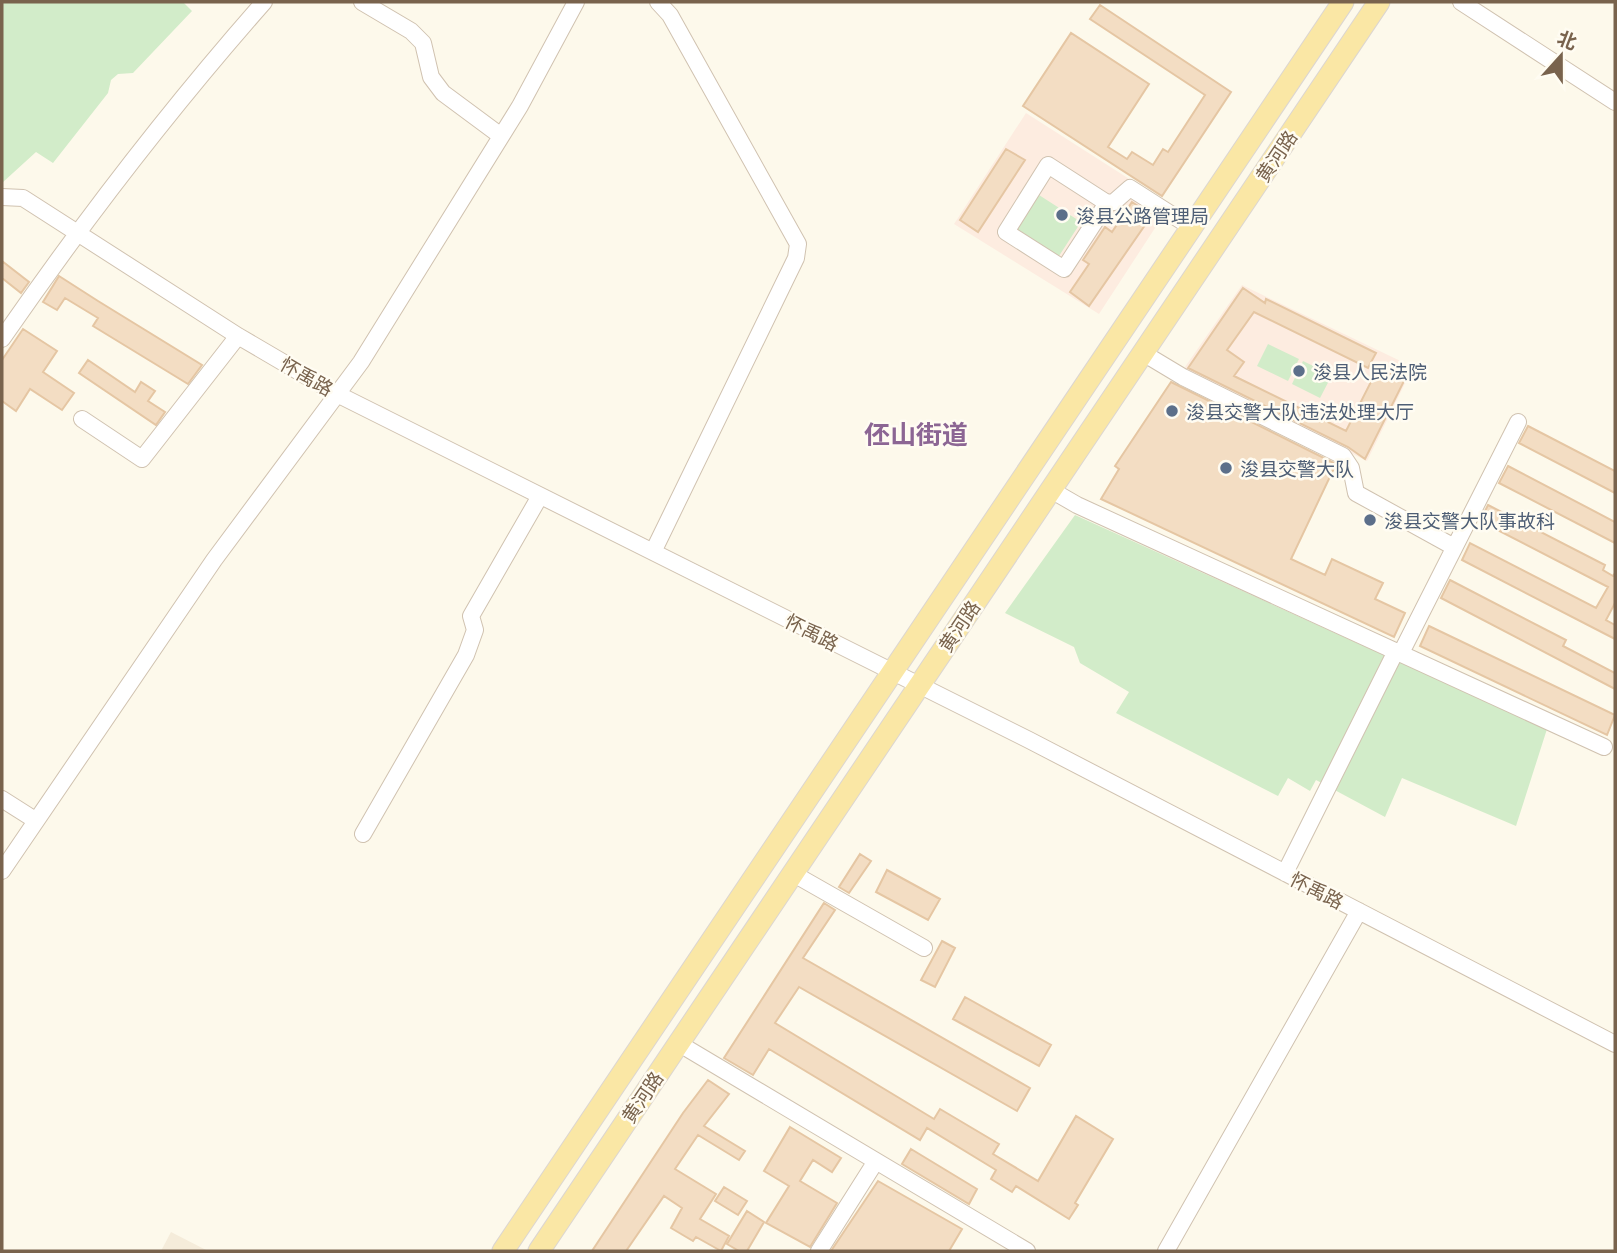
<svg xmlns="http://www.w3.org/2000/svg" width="1617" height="1253" font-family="Lato,'Noto Sans SC',sans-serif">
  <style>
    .residential { fill: #f5ecda }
    .commercial { fill: #fdece0 }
    .green { fill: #d2ecc9 }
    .building { fill: #f3ddc3; stroke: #e5c6a3; stroke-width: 2 }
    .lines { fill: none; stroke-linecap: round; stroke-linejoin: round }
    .minor-casing { stroke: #d0c2b0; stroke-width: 18 }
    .major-casing { stroke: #dcd6d1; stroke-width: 23 }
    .minor { stroke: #fff; stroke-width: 16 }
    .major { stroke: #fae7a5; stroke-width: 21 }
    .service-dot { fill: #5c6f8a; stroke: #fffcf2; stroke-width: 2.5 }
    .labels { text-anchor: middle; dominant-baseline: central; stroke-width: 5; stroke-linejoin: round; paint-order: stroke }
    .street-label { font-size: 19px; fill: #79634d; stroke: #fffcf2 }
    .service-label { font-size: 19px; fill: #4e5e75; stroke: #fffcf2; text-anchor: start }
    .district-label { font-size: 26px; font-weight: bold; fill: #8c6694; stroke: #fffcf2 }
  </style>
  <rect width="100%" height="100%" fill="#fdf9eb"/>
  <path class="residential" d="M171,1232L208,1251H161Z"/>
  <path class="commercial" d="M1026,113L1170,205L1099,314L954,224Z
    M1242,285L1413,367L1367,461L1191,375L1185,367Z"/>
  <path class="green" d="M2,2H183L192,11L133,73L118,74L111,80L108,93L53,163L36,152L2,183Z
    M1039,195L1081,222L1059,256L1017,229Z
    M1268,344L1299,359L1288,381L1257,366Z
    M1303,361L1332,375L1320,398L1292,384Z
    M1075,515L1547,729L1516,826L1402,778L1385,817L1316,780L1310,791L1288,778L1278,796L1116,713L1129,692L1080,663L1074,647L1005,613Z"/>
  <path class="building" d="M1100,5L1231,92L1162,196L1023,106L1071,33L1149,84L1108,147L1127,159L1132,152L1153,165L1163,149L1168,152L1205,95L1090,19Z
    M1006,149L1025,160L978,232L960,220Z
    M1132,202L1152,215L1089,306L1070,292L1089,264L1083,260L1105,227L1112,232Z
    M2,261L29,282L21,293L2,278Z
    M59,276L98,301L202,365L188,384L93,326L98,318L65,298L57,310L43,302Z
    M1243,288L1265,303L1266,299L1376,353L1368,368L1254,312L1227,350L1244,362L1234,376L1346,431L1378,368L1404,381L1365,459L1348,447L1188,368Z
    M23,329L57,351L43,372L74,393L62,410L30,389L16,411L2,401V360Z
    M88,360L135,392L141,382L155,391L148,401L165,412L156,425L79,373Z
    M1171,382L1336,464L1291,559L1325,575L1332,559L1383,583L1375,599L1405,613L1394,637L1101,499L1119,469L1115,466Z
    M1528,426L1615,471V493L1519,443Z
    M1508,466L1615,522V543L1499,483Z
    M1488,505L1605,565L1603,570L1613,576L1615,573V603L1606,620L1615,625V639L1462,560L1470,543L1596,608L1608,587L1480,521Z
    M1450,580L1566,640L1563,646L1615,673V689L1441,598Z
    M1429,626L1615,715L1607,735L1420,646Z
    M860,854L871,861L849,893L839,887Z
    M887,870L940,899L928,920L876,892Z
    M824,903L835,910L803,958L1030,1088L1017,1111L799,987L775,1023L934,1119L940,1109L999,1144L993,1154L1038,1181L1076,1116L1113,1139L1075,1203L1078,1205L1069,1219L1016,1186L1012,1192L991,1179L996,1170L927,1128L920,1140L769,1049L753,1075L724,1058Z
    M942,941L955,948L935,987L921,980Z
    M965,997L1051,1045L1039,1066L953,1019Z
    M708,1080L729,1094L704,1126L745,1151L739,1160L698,1135L675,1169L716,1194L700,1219L729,1236L721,1251L696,1237L693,1241L671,1228L682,1208L664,1196L626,1251H592L683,1113Z
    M790,1127L841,1158L832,1172L813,1160L800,1181L837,1203L810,1247L766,1223L789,1186L764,1171Z
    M911,1149L977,1189L969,1204L902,1164Z
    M878,1181L962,1229L949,1251H831Z
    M724,1187L747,1201L738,1215L715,1201Z
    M747,1211L764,1222L747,1251H739L727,1244Z"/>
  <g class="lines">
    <defs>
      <path id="minor" d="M362,2L411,31L423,43L431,77L443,93L501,136
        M1461,2L1615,102
        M1048,165L1107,203L1064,269L1006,232Z
        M2,197L23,198L238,336L337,394L1029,740L1615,1044
        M1107,203L1114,202L1130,188L1191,227
        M2,339C85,219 168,111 264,2
        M1143,353L1183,377L1343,456L1351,468L1356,493L1454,547
        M82,419L142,459L238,336
        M1051,490L1077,505L1604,747
        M653,552L796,258L798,244L670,15L658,2
        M1401,653L1518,422
        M2,799L35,820
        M363,834L466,655L475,630L471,616L540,496
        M2,871L214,560L361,362L520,106L576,2
        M792,873L924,948
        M1285,873L1396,651
        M678,1043L1027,1251
        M819,1251L876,1161
        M1166,1251L1359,911"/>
      <path id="major" d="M503,1251L1343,2
        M539,1251L1379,2"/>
    </defs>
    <use href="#minor" class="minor-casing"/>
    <use href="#major" class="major-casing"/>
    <use href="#minor" class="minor"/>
    <use href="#major" class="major"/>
  </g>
  <g class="service-dot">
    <circle cx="1062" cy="215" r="7"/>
    <circle cx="1299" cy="371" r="7"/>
    <circle cx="1172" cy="411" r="7"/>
    <circle cx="1226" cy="468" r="7"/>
    <circle cx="1370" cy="520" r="7"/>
  </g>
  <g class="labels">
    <g class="street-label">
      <text transform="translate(1276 156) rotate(-56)">黄河路</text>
      <text transform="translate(307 376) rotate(30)">怀禹路</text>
      <text transform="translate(959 626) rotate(-56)">黄河路</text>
      <text transform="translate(812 632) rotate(27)">怀禹路</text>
      <text transform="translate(1317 890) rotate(27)">怀禹路</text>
      <text transform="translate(642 1097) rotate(-56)">黄河路</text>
    </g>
    <g class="service-label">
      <text x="1076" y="215">浚县公路管理局</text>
      <text x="1313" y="371">浚县人民法院</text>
      <text x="1186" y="411">浚县交警大队违法处理大厅</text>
      <text x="1240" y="468">浚县交警大队</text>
      <text x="1384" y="520">浚县交警大队事故科</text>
    </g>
    <g class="district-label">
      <text x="916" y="434">伾山街道</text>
    </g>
  </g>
  <rect width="1617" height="1253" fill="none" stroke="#79634d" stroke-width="7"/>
  <g transform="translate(1561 56) rotate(21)" stroke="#fffcf2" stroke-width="5" paint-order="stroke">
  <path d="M0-5L12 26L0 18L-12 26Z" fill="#79634d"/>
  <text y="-10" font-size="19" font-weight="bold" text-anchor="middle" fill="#79634d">北</text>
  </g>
</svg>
